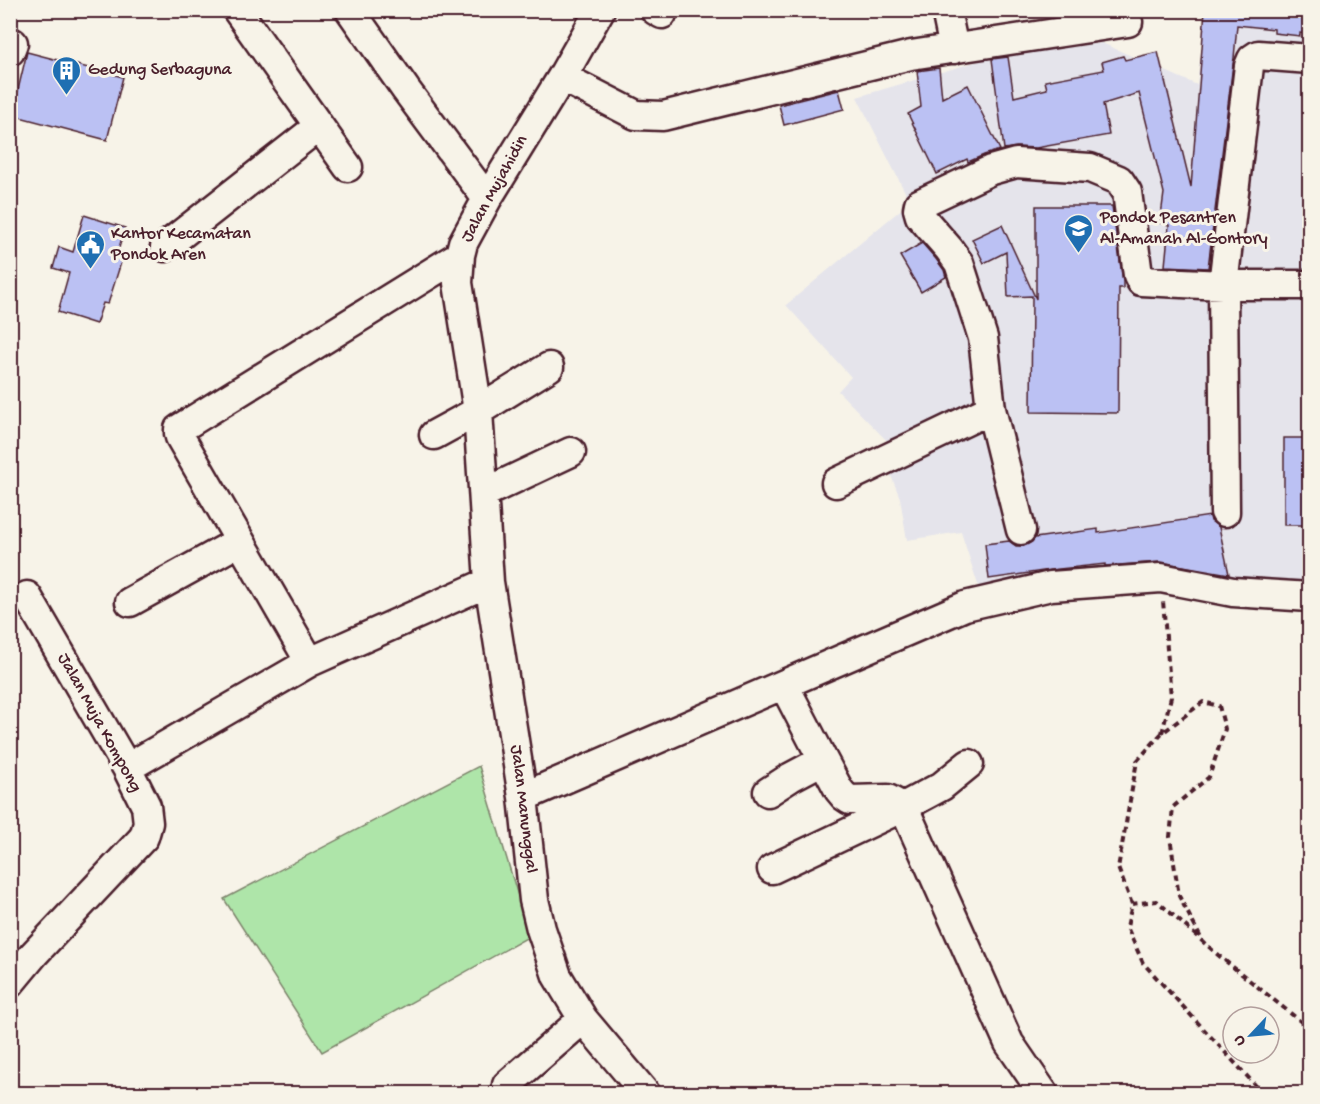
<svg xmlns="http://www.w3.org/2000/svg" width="1320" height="1104" font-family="'Gochi Hand',sans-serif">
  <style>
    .built { fill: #e5e4eb }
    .green { fill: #aee5a9; stroke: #7c826a; stroke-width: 1.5 }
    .building { fill: #bbc1f3; stroke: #4a1f2b; stroke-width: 1.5 }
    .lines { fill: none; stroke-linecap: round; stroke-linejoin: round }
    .minor-casing { stroke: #4a1f2b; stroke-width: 33 }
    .path { stroke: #4a1f2b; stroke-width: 4; stroke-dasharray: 6 4.5; stroke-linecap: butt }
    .minor { stroke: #f7f3e8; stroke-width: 28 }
    .labels { text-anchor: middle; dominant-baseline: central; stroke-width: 6; stroke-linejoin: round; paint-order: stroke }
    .poi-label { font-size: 18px; fill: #4a1f2b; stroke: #f7f3e8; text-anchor: start }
    .street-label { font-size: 18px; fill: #4a1f2b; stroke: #f7f3e8 }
  </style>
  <rect width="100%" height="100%" fill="#f7f3e8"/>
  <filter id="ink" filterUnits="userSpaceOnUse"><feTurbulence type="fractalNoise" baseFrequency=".0167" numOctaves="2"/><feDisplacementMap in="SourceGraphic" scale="12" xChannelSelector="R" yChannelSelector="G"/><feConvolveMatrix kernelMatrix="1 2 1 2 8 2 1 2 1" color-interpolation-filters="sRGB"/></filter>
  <g filter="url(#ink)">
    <path class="built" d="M1206,11H1309V582L1234,587L1165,573L979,588L961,532L907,540L900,498L886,463L895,449L838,391L851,377L786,305L910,202L857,97L996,56L1102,43L1197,85Z"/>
    <path class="green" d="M479,766L530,936L322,1052L224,899Z"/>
    <path class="building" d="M1205,10H1310V34L1300,33V36L1274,33V29L1237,25L1234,58L1233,64L1208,268L1165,266L1169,225L1160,223L1164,193L1139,93L1103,104L1109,135L1036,148L1017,147L1004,149L992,59L1008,57L1014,97L1047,89L1045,81L1104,70L1102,62L1123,56L1125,60L1158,52L1191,187Z
      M27,52L123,77L107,140L12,115Z
      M939,68L942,98L968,85L1000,150L984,155L968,162L967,159L937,174L908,114L921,107L917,71Z
      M839,90L844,109L784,125L779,105Z
      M1036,206H1112L1123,282V288H1119L1118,413L1031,412L1032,296L1008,297L1006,252L984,263L972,239L1002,225L1036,299Z
      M84,215L125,228L118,251L124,253L108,304L103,303L96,324L58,312L69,273L53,268L59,247L73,252Z
      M922,243L936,259L944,270L946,277L921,292L900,256Z
      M1284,438H1310V525H1284Z
      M1210,516L1211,521L1219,527L1229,574L1160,562L1105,566V564L1050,570L989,579L985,544L1009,541L1016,546H1024L1032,542L1035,538L1098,529V533Z"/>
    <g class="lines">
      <defs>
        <path id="minor" d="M237,10L348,167
          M350,10L406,90L487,199
          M600,10L562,77L487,199L463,243L460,255L458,283L478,411L489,582L523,797L534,900L541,929L557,976L583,1019L646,1094
          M655,10L662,14
          M946,10L954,49
          M10,51L13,43
          M562,77L636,115L663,116L911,55L1128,22
          M165,247L319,126
          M991,409L1021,530
          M434,435L478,411L549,367
          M836,483L991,409L983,338L959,263L949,249L920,216L918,209L919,204L991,170L1016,163L1090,168L1119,180L1127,192L1138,275L1141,281L1223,285H1310
          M484,493L571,452
          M1225,512L1223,285L1249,66L1252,59L1258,55L1310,59
          M130,602L240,541
          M310,662L180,437L179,433V429L460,255
          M784,685L823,760L839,790L844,796L850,800L888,799L903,807L909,819L1009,1043L1044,1094
          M127,768L310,662L489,582
          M768,792L791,777L823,760
          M523,797L965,606L1051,586L1161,578L1233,592L1310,597
          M772,869L903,807L942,786L969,764
          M10,983L34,954L144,837L148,823L146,806L127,768L27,596
          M507,1085L583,1019"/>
      </defs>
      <use href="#minor" class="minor-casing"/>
      <path class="path" d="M1162,733L1171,697L1163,601
        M1132,904L1118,868L1137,761L1161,734L1203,702L1219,706L1225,729L1209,777L1173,807L1170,837L1179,896L1203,942
        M1265,1094L1257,1087L1143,963L1127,927L1132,904L1157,901L1218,955L1310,1029"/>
      <use href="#minor" class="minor"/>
    </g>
  </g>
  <defs>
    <symbol id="building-pin" viewBox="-11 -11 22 30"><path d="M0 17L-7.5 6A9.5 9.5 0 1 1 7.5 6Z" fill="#1f6fb2" stroke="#f7f3e8"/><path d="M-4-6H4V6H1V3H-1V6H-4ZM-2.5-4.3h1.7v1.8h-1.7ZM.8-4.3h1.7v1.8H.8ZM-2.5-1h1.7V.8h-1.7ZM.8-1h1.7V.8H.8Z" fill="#fff"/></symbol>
    <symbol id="school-pin" viewBox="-11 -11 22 30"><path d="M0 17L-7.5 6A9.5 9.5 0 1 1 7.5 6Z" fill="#1f6fb2" stroke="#f7f3e8"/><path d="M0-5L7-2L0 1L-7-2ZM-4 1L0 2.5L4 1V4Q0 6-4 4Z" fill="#fff"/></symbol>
    <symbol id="civic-pin" viewBox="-11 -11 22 30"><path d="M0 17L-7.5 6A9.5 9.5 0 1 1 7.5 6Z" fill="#1f6fb2" stroke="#f7f3e8"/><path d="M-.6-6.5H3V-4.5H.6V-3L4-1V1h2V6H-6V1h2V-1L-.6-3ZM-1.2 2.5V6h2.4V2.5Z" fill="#fff"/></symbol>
  </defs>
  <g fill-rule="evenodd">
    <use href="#building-pin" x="50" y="54" width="33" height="45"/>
    <use href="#school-pin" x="1062" y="212" width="33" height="45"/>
    <use href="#civic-pin" x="74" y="228" width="33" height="45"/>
  </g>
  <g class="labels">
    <g class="poi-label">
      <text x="88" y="70">Gedung Serbaguna</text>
      <text x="1100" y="218">Pondok Pesantren<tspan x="1100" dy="21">Al-Amanah Al-Gontory</tspan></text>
      <text x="111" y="234">Kantor Kecamatan<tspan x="111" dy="21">Pondok Aren</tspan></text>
    </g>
    <g class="street-label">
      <text transform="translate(495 189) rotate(-61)">Jalan Mujahidin</text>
      <text transform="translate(99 723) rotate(61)">Jalan Muja Kompong</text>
      <text transform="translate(523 809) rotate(83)">Jalan Manunggal</text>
    </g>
  </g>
  <rect width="1320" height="1104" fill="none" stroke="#f7f3e8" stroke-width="36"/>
  <rect x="18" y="18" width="1284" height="1068" fill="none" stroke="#4a1f2b" stroke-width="2" filter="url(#ink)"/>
  <g transform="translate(1251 1035) rotate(244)"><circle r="28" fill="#f7f3e8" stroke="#b29e9c" stroke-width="1.5"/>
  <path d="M0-4.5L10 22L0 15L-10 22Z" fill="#1f6fb2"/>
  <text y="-9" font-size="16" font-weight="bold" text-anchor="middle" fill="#4a1f2b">U</text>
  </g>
</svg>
